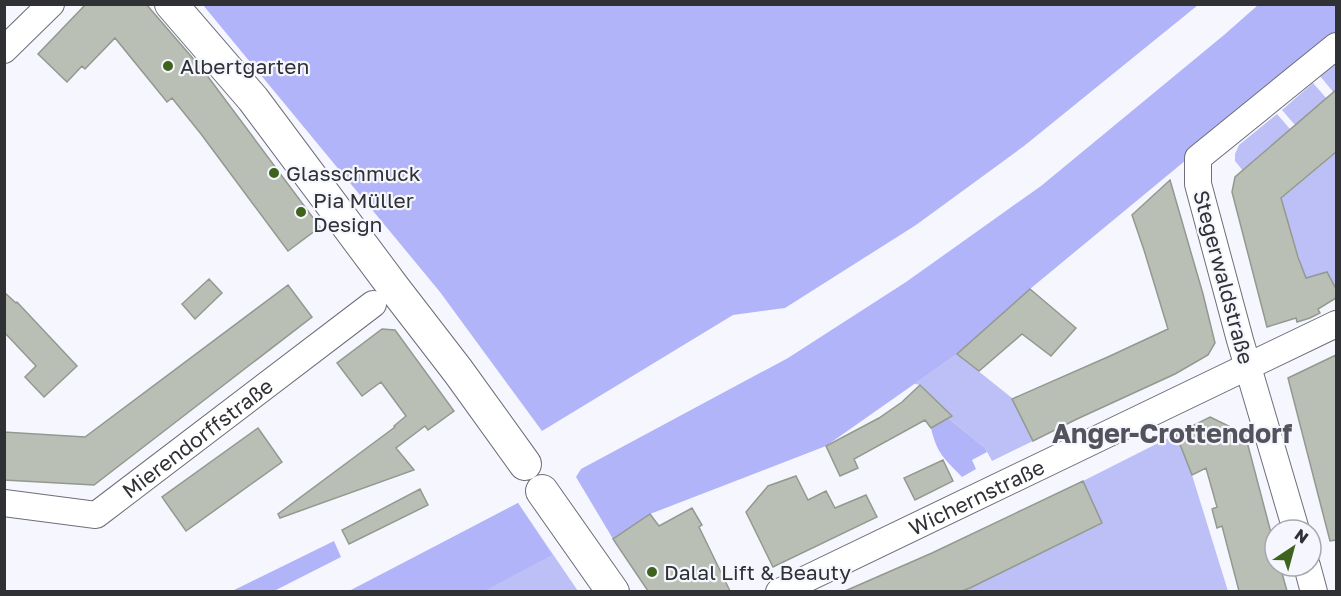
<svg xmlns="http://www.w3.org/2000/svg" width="1341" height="596" font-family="'Golos Text',sans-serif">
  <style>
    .green { fill: #bdc0f7 }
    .forest { fill: #b1b4f8 }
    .building { fill: #b9bfb5; stroke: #93998f; stroke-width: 1.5 }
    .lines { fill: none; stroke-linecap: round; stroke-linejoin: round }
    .minor-casing { stroke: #6d6e78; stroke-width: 28 }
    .tertiary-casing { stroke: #6d6e78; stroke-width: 34 }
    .minor { stroke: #fff; stroke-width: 26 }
    .tertiary { stroke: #fff; stroke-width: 32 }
    .poi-dot { fill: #3e631c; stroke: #f6f7fe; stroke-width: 2 }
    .labels { text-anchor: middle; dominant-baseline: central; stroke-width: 4.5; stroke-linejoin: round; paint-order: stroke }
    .poi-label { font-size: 21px; fill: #303135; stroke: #f6f7fe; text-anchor: start }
    .street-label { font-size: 21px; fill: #303135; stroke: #f6f7fe }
    .district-label { font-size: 27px; font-weight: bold; fill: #52535d; stroke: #f6f7fe }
  </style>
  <rect width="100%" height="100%" fill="#f6f7fe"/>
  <path class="green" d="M1336,63V91L1334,93L1320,76Z
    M1313,83L1327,99L1295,125L1282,110Z
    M1277,114L1290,129L1243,171L1235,161V154L1239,145Z
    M1336,152V289L1327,273L1306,278C1296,252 1291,225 1278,201Z
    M957,354L1012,398L1033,441L992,461L985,448L948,418L943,408L921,385L914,384Z
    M1176,434L1192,475L1228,591L963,592L1102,523L1083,481Z
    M518,503L578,591L349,592Z"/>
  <path class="forest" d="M203,5H1198L1024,146L916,225L785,308L733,315L542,431L440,292Z
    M1258,5H1336V36L1030,289L957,354L826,446L650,514L613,539L576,477L581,469L788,358L906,282L1041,186L1224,35Z
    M948,418L985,448L987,452L972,460L976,469L962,477C944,458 937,454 931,428Z
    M518,503L552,555L484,591H349Z
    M334,541L341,557L274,591H232Z"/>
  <path class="building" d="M86,4H146L203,70L320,227L288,251L201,134L172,98L167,102L115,38L85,69L82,66L67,82L38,54Z
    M1336,90V152L1281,198L1298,257L1306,278L1327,272L1336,289V298L1318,309L1320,313L1310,318L1297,322L1296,318L1267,327L1232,192L1235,177Z
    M1170,180L1203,294L1215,343L1208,355L1175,374L1077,419L1033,441L1012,399L1110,356L1168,329L1144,250L1132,215Z
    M209,279L222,293L195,319L182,304Z
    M288,285L312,317L94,485L4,480V432L85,437Z
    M1030,289L1076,328L1051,356L1022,334L979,371L957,354Z
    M4,292L16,303L17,302L77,366L44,397L25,377L36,366L4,332Z
    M382,329L395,330L454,411L428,430L425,426L396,448L414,470L280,518L278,514L395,427L394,426L406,416L381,382L362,396L337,363Z
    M1336,355V540L1330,541L1288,378Z
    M920,385L952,416L931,428L925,420L854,459L858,468L840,476L826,446L879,418L902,402Z
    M1210,417L1245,434L1275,548V566H1280L1287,591H1239L1222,526L1217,528L1212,509L1217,507L1206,468L1192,475L1176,434Z
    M258,428L282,462L186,531L162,497Z
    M943,460L953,481L915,500L904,478Z
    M796,476L808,500L826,491L835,508L866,495L877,517L773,567L746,512L768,486Z
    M1083,481L1102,523L970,588L962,591H845L932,553Z
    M420,489L428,505L349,544L342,530Z
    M692,508L702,525L699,527L730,591H648L613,539L650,514L659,526Z"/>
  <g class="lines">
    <defs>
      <g id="minor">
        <path d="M4,50L51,4"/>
        <path id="s1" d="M4,503L96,515L373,304"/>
        <path d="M1296,530L1240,340L1198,184V158L1336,46"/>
        <path d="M1307,566L1314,592"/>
        <path id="s2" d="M779,592L1336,324"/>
      </g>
      <path id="tertiary" d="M171,4L253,99L394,288L458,371L525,464
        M542,491L613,592"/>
    </defs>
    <use href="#minor" class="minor-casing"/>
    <use href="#tertiary" class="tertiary-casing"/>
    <use href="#minor" class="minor"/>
    <use href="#tertiary" class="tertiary"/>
  </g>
  <g class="poi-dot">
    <circle cx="168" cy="66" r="6"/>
    <circle cx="274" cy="173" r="6"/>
    <circle cx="301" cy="212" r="6"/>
    <circle cx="652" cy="572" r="6"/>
  </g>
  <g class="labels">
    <g class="poi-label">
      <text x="180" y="66">Albertgarten</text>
      <text x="286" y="173">Glasschmuck</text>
      <text x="313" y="200">Pia Müller<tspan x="313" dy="24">Design</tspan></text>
      <text x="664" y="572">Dalal Lift &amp; Beauty</text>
    </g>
    <g class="street-label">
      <text transform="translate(1224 277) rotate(75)">Stegerwaldstraße</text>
      <text stroke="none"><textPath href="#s1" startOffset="220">Mierendorffstraße</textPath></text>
      <text stroke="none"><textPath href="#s2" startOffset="219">Wichernstraße</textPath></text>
    </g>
    <g class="district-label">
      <text x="1172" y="433">Anger-Crottendorf</text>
    </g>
  </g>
  <rect width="1341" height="596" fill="none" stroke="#303135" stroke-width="12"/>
  <g transform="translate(1293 548) rotate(36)"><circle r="28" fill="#f6f7fe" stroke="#a7a8ae" stroke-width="1.5"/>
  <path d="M0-4.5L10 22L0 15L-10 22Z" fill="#3e631c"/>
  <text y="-9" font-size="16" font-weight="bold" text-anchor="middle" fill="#303135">N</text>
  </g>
</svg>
